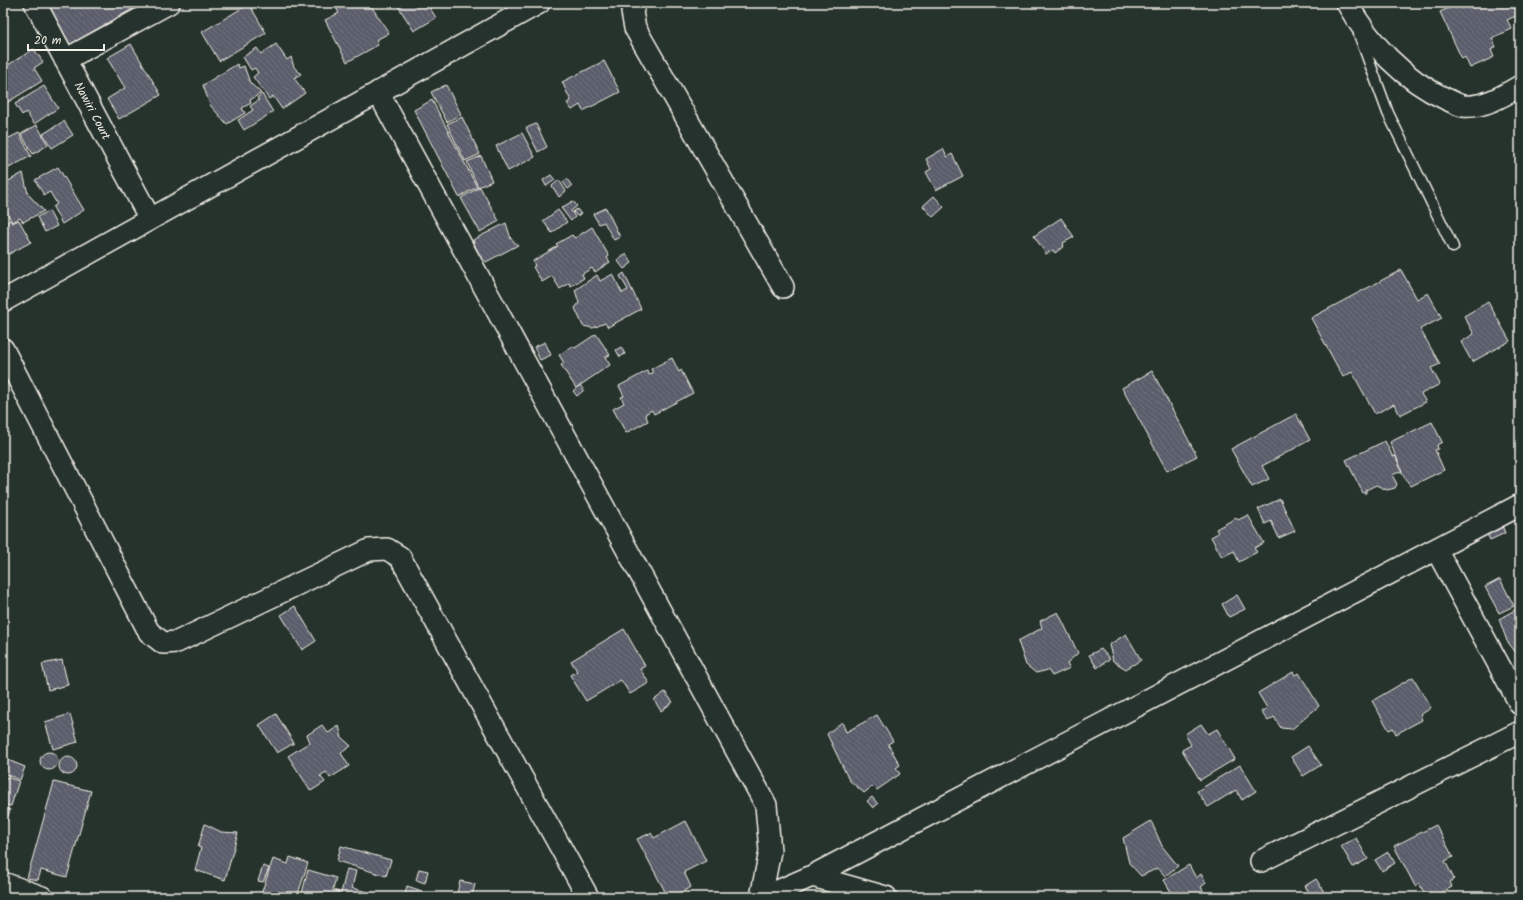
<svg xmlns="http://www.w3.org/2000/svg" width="1523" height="900" font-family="Kalam,sans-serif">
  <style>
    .building { fill: url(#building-back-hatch); stroke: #f4f1e8 }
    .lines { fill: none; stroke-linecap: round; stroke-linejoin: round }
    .service-casing { stroke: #f4f1e8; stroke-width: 13 }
    .minor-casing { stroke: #f4f1e8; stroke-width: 24 }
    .service { stroke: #26332d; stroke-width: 10 }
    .minor { stroke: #26332d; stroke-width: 21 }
    .labels { text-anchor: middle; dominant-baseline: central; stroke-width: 3.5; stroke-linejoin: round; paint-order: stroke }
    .street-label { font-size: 12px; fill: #f4f1e8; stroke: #26332d }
  </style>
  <defs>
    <pattern id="building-back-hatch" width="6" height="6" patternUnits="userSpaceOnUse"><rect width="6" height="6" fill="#5a5d6a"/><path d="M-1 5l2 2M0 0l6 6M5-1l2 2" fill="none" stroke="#72757f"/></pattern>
  </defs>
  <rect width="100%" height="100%" fill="#26332d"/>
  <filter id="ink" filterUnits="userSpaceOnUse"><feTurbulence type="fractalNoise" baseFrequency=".025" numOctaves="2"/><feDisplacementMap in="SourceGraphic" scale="8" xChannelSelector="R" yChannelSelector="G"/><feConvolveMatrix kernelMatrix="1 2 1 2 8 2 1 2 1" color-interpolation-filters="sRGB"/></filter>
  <g filter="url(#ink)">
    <path class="building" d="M42,3H143L69,45Z
      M341,3H369L389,33L376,40L378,45L347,62L325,20L339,13L335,6Z
      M396,3H427L436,18L414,31Z
      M1459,3H1516L1520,10V14L1507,20L1512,29L1492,38L1496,47L1491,50L1494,57L1470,68L1465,57L1462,59L1440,12Z
      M249,4L266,33L219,61L202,32Z
      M131,44L161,95L119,119L107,99L125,88L107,58Z
      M276,44L287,60L291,57L294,67L301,74L294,78L305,93L282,109L273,96L269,99L253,77L258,73L255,68L251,70L243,57L257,48L261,54Z
      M34,49L43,62L34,68L42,81L3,105V68Z
      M604,61L620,92L583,111L580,105L572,110L567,103L571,101L562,82Z
      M237,64L239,68L244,66L250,83L261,93L250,100L251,103L242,108L245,113L227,124L210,105L203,85Z
      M446,85L461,114L447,122L431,92Z
      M44,86L58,108L34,124L26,112L22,115L15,104Z
      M262,94L273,112L244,130L238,120L253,110L250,106L259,100L257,98Z
      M432,100L477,187L459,197L414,110Z
      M462,117L480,154L465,161L447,124Z
      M64,121L73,135L52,148L43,134Z
      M536,124L547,147L538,152L526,128Z
      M37,125L48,145L33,154L21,134Z
      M19,133L31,156L7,169L3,162V141Z
      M522,133L535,157L508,171L496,146Z
      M943,149L947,157L952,154L963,176L936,190L926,172L931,169L926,159Z
      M481,156L492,181L478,187L467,162Z
      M58,167L84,210L62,224L53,207L57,204L50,192L44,195L35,180Z
      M23,173L28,194L44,211L23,222L20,218L12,222L3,205V184Z
      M551,175L555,180L546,186L543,180Z
      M567,179L572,186L568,189L563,182Z
      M559,180L566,191L559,197L552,186Z
      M480,187L499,221L480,232L461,198Z
      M934,196L944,207L933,217L923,206Z
      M573,201L577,206L571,211L575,217L571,221L561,208Z
      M606,208L620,237L614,240L604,222L599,224L593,214Z
      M577,209L581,214L577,216L573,212Z
      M558,210L567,222L552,233L543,221Z
      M49,211L57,226L45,232L37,217Z
      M1061,218L1074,237L1063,243L1064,246L1055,253L1053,250L1046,254L1034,236Z
      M10,220L12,223L19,220L31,242L9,254L3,243V225Z
      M506,223L511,239L518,245L486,262L478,254L473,240Z
      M592,227L609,256L607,258L610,262L595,272L592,268L582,274L584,278L571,286L569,283L560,289L552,276L542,282L533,267L535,266L533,261L558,246L556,244L572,235L575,238Z
      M626,254L632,263L624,269L617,260Z
      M1401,270L1417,299L1428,293L1442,318L1420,329L1440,364L1431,368L1440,384L1421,394L1426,402L1400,415L1394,404L1375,414L1352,372L1343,377L1311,318Z
      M624,273L641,309L608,327L605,323L593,328L583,326L575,308L579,303L575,290L597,275L600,281L613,274L622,293L628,290L620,276Z
      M1488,302L1510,341L1472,362L1461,342L1474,334L1464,316Z
      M596,334L610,355L605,357L610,365L576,388L561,365L564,363L559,355L573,346L575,348Z
      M545,342L551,355L540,360L534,347Z
      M621,347L625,354L620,357L616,350Z
      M672,358L679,372L681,370L693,393L654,414L652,410L645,414L648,421L626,433L613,409L624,403L621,397L624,396L619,386L647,371L649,375L653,373L651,369Z
      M1152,371L1197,456L1167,471L1122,388Z
      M580,385L584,390L577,396L573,391Z
      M1296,414L1310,440L1262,466L1269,479L1252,487L1231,449Z
      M1432,422L1442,442L1437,445L1438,449L1435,450L1444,470L1411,486L1404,477L1390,442Z
      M1385,441L1393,457L1396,456L1402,471L1392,475L1397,484L1395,488L1387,490L1376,485L1366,490V493H1363L1346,460Z
      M1280,499L1295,531L1279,538L1271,521L1265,524L1258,509Z
      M1248,515L1264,543L1254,548L1257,552L1239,562L1234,551L1222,557L1211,537L1218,533L1216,529L1236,518L1238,520Z
      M1501,523L1505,533L1490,540L1485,530Z
      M1500,579L1514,606L1499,613L1485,587Z
      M1237,595L1245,609L1229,617L1222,604Z
      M295,606L316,641L302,650L281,615Z
      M1520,607V658L1507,641L1499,619Z
      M1058,612L1078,653L1067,663L1070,668L1052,676L1048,670L1036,673L1026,665L1018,641L1042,628L1040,621Z
      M624,629L645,666L640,669L649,683L630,694L621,680L586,701L570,675L577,671L571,661Z
      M1126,634L1141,660L1126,669L1113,661L1109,645Z
      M1101,649L1110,659L1097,668L1089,655Z
      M62,660L68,685L48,690L42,664Z
      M1293,672L1295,675L1299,673L1319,706L1292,729L1281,728L1274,717L1268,721L1261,712L1267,708L1258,693Z
      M1413,677L1431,708L1420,715L1422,720L1396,734L1393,728L1389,730L1372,701Z
      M665,692L673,702L661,711L654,700Z
      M70,714L78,742L53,749L45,722Z
      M276,714L294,743L277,753L259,725Z
      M877,715L893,741L888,744L900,765L896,768L900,774L877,790L873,786L864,793L849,780L827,734L842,722L846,732Z
      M1201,724L1208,734L1217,729L1235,759L1200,780L1182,750L1191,745L1185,734Z
      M322,725L328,733L339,726L342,738L351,746L341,753L349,766L330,778L326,772L320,776L325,782L311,791L288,756L310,742L307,735Z
      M1308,746L1321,765L1303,776L1291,757Z
      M40 761a9 9 0 1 1 18 0a9 9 0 1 1-18 0Z
      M59 766a9 9 0 1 1 18 0a9 9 0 1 1-18 0Z
      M3,758L25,767L20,780L3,773Z
      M1240,765L1256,791L1242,800L1236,790L1208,807L1197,791Z
      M6,777L19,781L11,806L3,804V786Z
      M54,782L91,791L67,877L41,870L38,880L27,878Z
      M872,797L878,804L873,808L867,801Z
      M3,807L10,810L3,831Z
      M686,821L706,861L684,872L691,887L672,897H668L637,839L651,833L654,838Z
      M1151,821L1162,846L1178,866L1165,876L1158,868L1141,876L1129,863L1123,838Z
      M205,824L221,832L238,833L225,880L195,870L201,848L198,847Z
      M1436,825L1453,857L1445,861L1454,879L1450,882L1452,887L1432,897H1426L1419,883L1415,886L1394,846Z
      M1356,838L1368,859L1353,867L1341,846Z
      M341,846L391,860L386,876L337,861Z
      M1388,852L1395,863L1382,871L1375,860Z
      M290,857L308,863L297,897H260L273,859L288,864Z
      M1189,865L1196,878L1201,874L1206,883L1201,887L1207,897H1174L1164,880Z
      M263,866L269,868L263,882L258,881Z
      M347,869L356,871L352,888L379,895L378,897H340Z
      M419,869L428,871L425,883L416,880Z
      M308,870L336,878L333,890L339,892L338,897H301Z
      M1316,879L1324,892L1312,897L1305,886Z
      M460,881L475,884L472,896L457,893Z
      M407,886L422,891L420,897H404Z"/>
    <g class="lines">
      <defs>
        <path id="service" d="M1359,34L1388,113L1453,247"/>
        <path id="minor" d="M35,3L150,219
          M635,3L632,12L635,28L783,287
          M1347,3C1369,43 1404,80 1446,99C1451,101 1458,105 1463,106C1483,108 1503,96 1520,86
          M65,60L169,3
          M378,92L766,805L770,851L761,897
          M3,301L539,3
          M3,349L149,632L163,643L177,642L369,550L387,549L400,557L588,897
          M1436,549L1520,704
          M1261,861L1520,732
          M812,876L886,897
          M3,883L42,897
          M764,897L812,876L1520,505"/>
      </defs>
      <use href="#service" class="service-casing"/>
      <use href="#minor" class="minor-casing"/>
      <use href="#service" class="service"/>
      <use href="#minor" class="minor"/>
    </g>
  </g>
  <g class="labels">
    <g class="street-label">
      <text transform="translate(92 111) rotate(62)">Nawiri Court</text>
    </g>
  </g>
  <rect width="1523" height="900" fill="none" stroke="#26332d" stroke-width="16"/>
  <rect x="8" y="8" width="1507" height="884" fill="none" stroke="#f4f1e8" stroke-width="1.5" filter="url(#ink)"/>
  <path d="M28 44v6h76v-6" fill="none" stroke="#f4f1e8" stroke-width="2"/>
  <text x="34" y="44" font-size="12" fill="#f4f1e8" stroke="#26332d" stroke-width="3" paint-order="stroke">20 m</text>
</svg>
